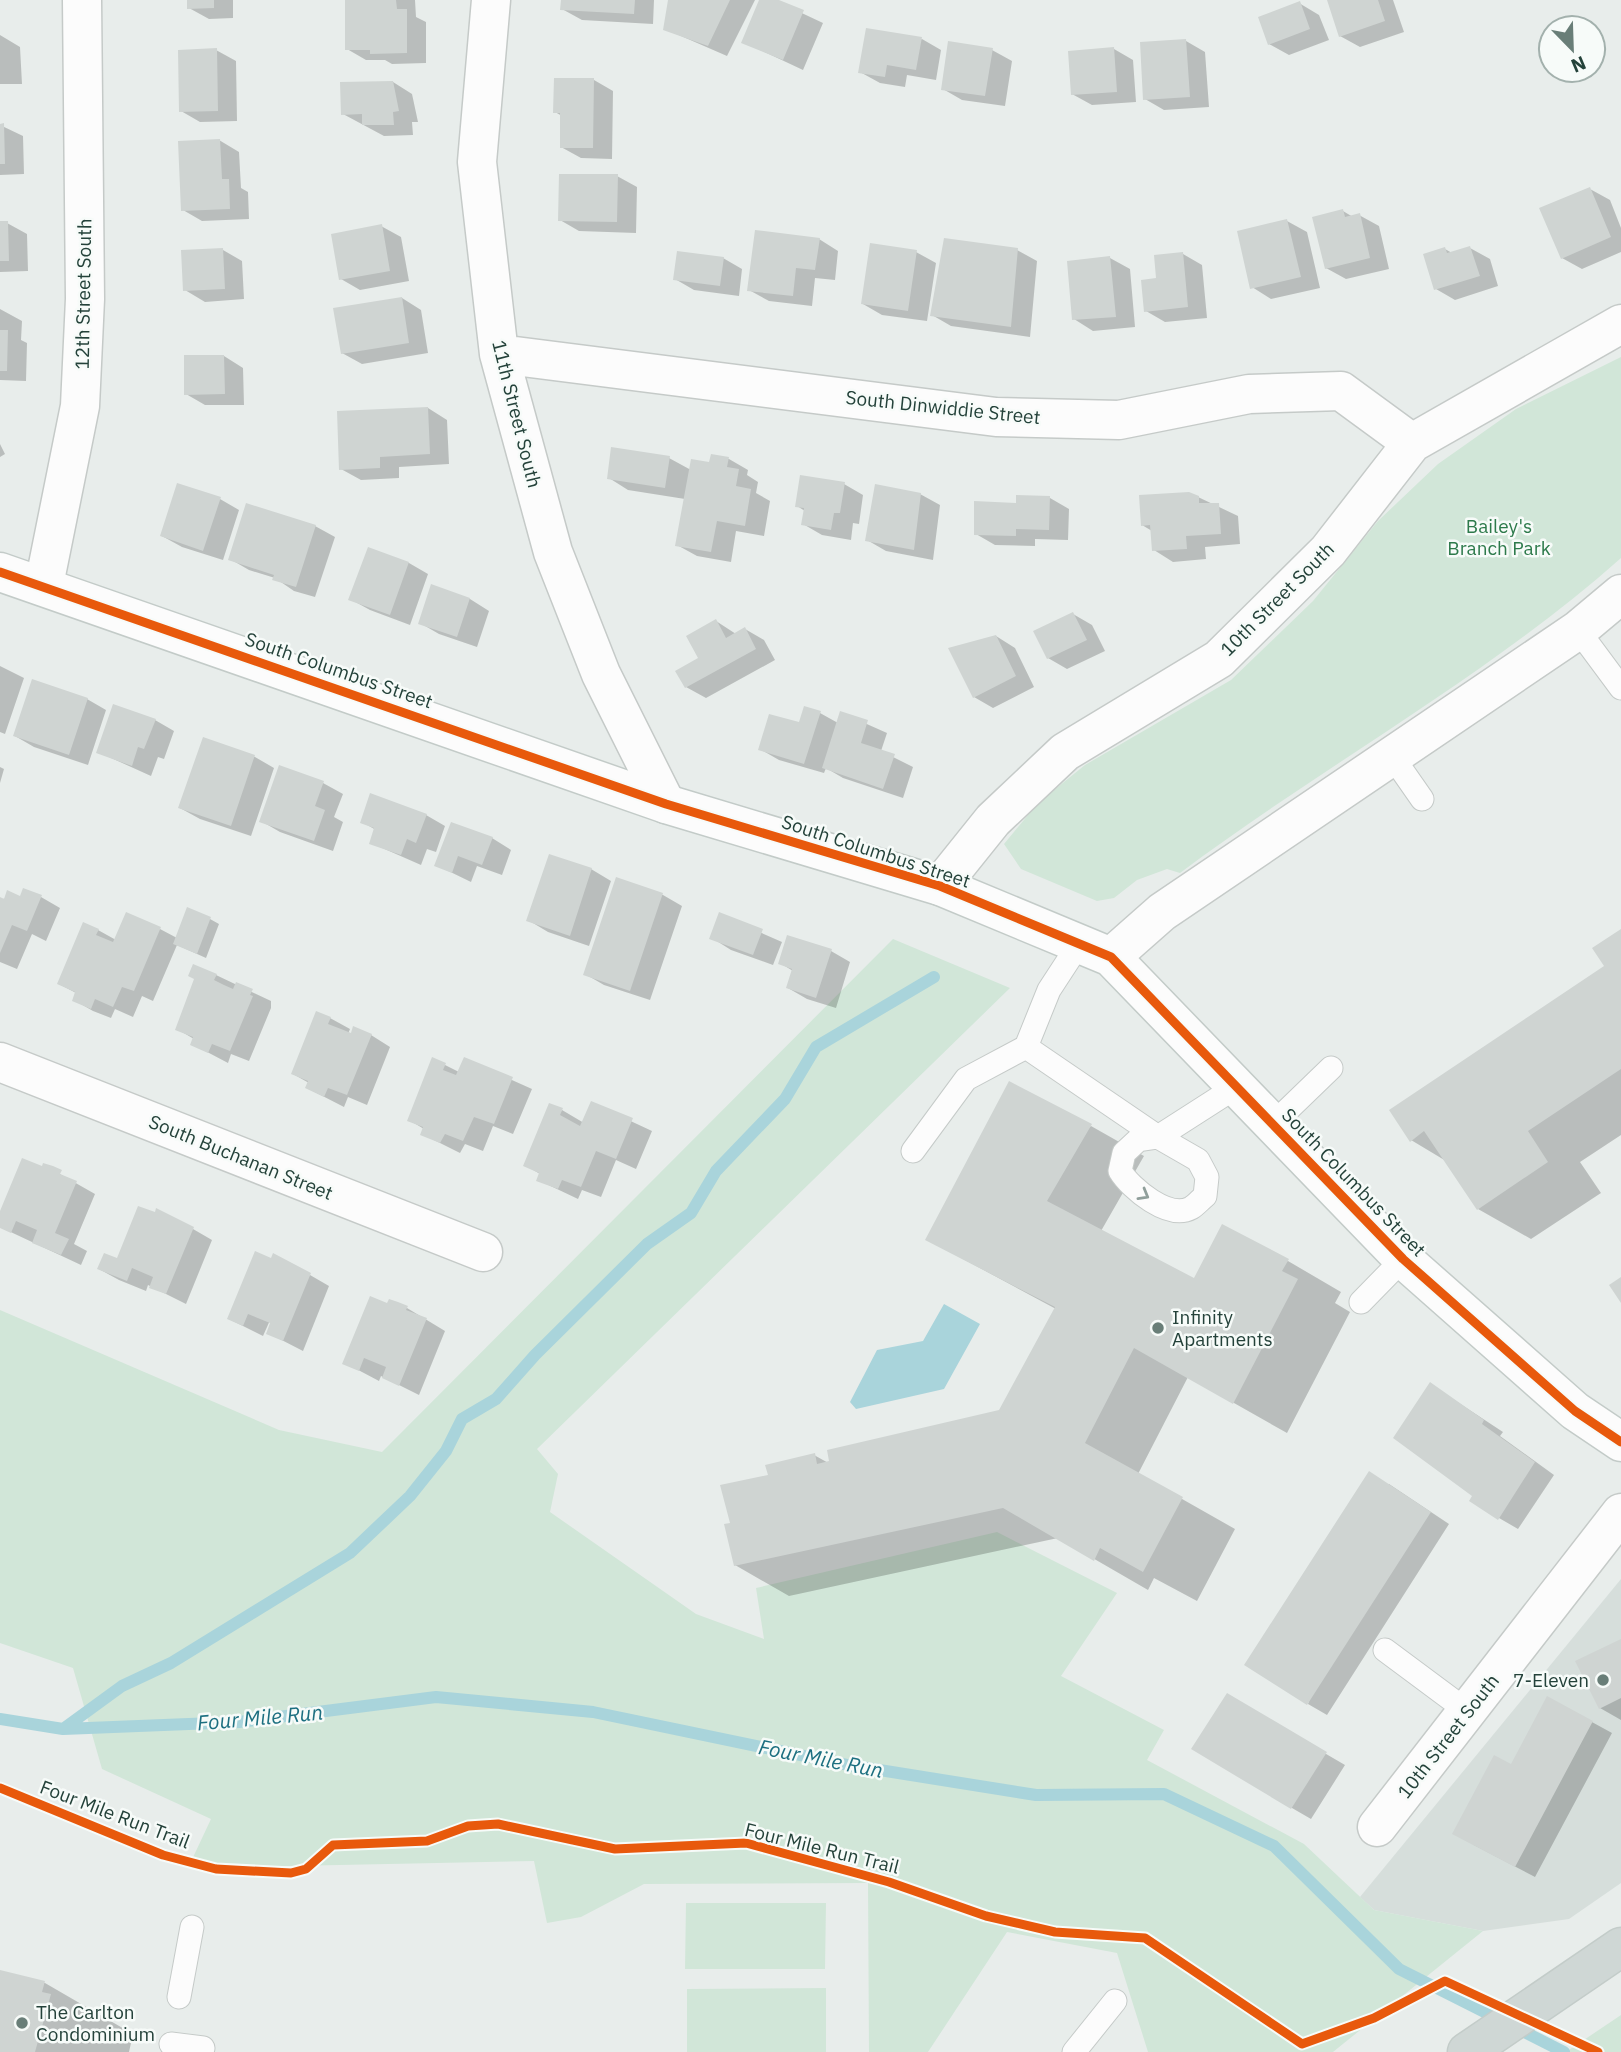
<svg xmlns="http://www.w3.org/2000/svg" width="1621" height="2052" font-family="'IBM Plex Sans',sans-serif">
  <style>
    .built { fill: #d6dedb }
    .green { fill: #d1e6d8 }
    .water { fill: #a9d4db }
    .shadow { fill: #0003 }
    .lines { fill: none; stroke-linecap: round; stroke-linejoin: round }
    .stream { stroke: #a9d4db; stroke-width: 12 }
    .building { fill: #cfd4d2 }
    .lane-casing { stroke: #c5cac8; stroke-width: 25 }
    .street-casing { stroke: #c5cac8; stroke-width: 41 }
    .secondary-casing { stroke: #c3cbc8; stroke-width: 41 }
    .primary-casing { stroke: #c3ccc9; stroke-width: 41 }
    .lane { stroke: #fcfcfc; stroke-width: 23 }
    .street { stroke: #fcfcfc; stroke-width: 38 }
    .secondary { stroke: #fcfcfc; stroke-width: 38 }
    .primary { stroke: #cfd7d5; stroke-width: 38 }
    .cycleway-casing { stroke: #f7fbf9; stroke-width: 13 }
    .cycleway { stroke: #e8590c; stroke-width: 9 }
    .oneway { stroke: #909f9b }
    .poi-dot { fill: #697e78; stroke: #f7fbf9; stroke-width: 2.5 }
    .labels { text-anchor: middle; dominant-baseline: central; stroke-width: 5; stroke-linejoin: round; paint-order: stroke }
    .street-label { font-size: 19px; fill: #24423a; stroke: #f7fbf9 }
    .park-label { font-size: 19px; fill: #2d7a4b; stroke: #f7fbf9 }
    .poi-label { font-size: 19px; fill: #24423a; stroke: #f7fbf9; text-anchor: start }
    .water-label { font-size: 21px; font-style: italic; fill: #1c6f80; stroke: #f7fbf9 }
  </style>
  <rect width="100%" height="100%" fill="#e8edeb"/>
  <path class="built" d="M1621,1579V1883L1569,1919L1483,1931L1374,1910L1360,1897Z"/>
  <path class="green" d="M1621,357V558C1486,678 1324,765 1180,873L1167,869L1137,880L1114,898L1097,901L1021,869L1004,844L1038,803L1085,765L1231,680L1313,601L1378,521L1438,464L1516,409Z
    M893,939L1010,988L537,1449L558,1474L550,1512L696,1614L764,1639L756,1588L997,1532L1117,1593L1061,1676L1164,1730L1147,1760L1304,1844L1374,1910L1483,1931L1333,2052H1148L1117,1953L1007,1932L928,2052H869L868,1883L644,1884L581,1917L547,1923L534,1861L188,1868L211,1819L102,1769L73,1668L0,1643V1310L279,1430L382,1452Z
    M686,1903H826L825,1969H685Z
    M826,1988V2052H687V1989Z
    M1621,2015V2052H1566Z"/>
  <path class="water" d="M944,1304L980,1324L944,1389L856,1409L850,1402L877,1350L923,1341Z"/>
  <path class="shadow" d="M189,0H233V18L209,19L189,8Z
    M347,0H415L416,17L426,22V63L392,64L385,60H366L347,49Z
    M563,0H654L653,24L582,20L562,9Z
    M670,0H755L727,56L665,29Z
    M761,0H774L823,23L803,70L743,42Z
    M1328,0H1393L1404,32L1360,47L1340,36Z
    M1299,3L1319,15L1329,40L1289,55L1269,44Z
    M0,35L20,47L22,84H0Z
    M922,39L941,50L936,80L907,75L905,87L880,83L860,72Z
    M1186,41L1205,52L1209,107L1164,110L1145,99Z
    M1114,49L1133,60L1136,102L1092,105L1072,94Z
    M216,50L236,61L237,121L200,122L181,111Z
    M992,50L1012,61L1005,106L962,100L943,89Z
    M555,80H594L613,91L612,159L581,158L561,147L562,116L555,112Z
    M393,82L412,94L418,122H412L413,135L384,136L343,114Z
    M0,125L23,136L24,174L0,175Z
    M219,140L239,152L241,188L248,192L249,219L202,221L183,210Z
    M617,176L637,187L636,233L579,231L560,220Z
    M1590,189L1610,200L1621,228V252L1582,269L1562,258Z
    M1343,211L1353,217L1359,215L1379,226L1389,269L1346,279L1326,268Z
    M1287,221L1307,232L1320,288L1271,299L1252,287Z
    M0,223H7L27,234L28,271L0,272Z
    M381,226L401,237L409,281L360,290L341,279Z
    M819,239L838,251L835,280L815,278L812,306L769,301L749,290Z
    M1470,248L1490,259L1498,286L1455,300L1436,289L1445,249L1452,253Z
    M223,250L242,261L244,299L205,302L185,290Z
    M1017,250L1037,261L1030,337L951,326L932,315Z
    M916,252L936,263L927,321L882,315L863,304Z
    M1183,254L1202,265L1207,318L1165,322L1146,311L1158,280Z
    M723,258L742,269L739,296L694,290L675,279Z
    M1110,258L1130,269L1135,327L1093,331L1074,319Z
    M402,298L421,310L428,353L362,364L342,353Z
    M0,309L22,321L21,340L27,343L26,381L0,380Z
    M224,356L243,368L244,405H205L186,394Z
    M428,408L447,420L449,464L399,467V478L361,480L341,469Z
    M0,444L5,454L0,457Z
    M712,456L729,459L748,470L747,475L758,482L756,493L770,501L764,536L736,531L731,562L697,556L677,545L685,499L628,490L609,478L669,458L691,470L711,464Z
    M844,484L863,495L859,524L853,523L851,540L822,535L803,524L805,511L797,506Z
    M920,494L940,505L933,560L886,551L867,540Z
    M1198,497L1238,516L1240,544L1205,547L1206,559L1173,562L1154,550L1152,531L1142,525Z
    M1050,498L1069,509L1068,540L1035,539V546L995,545L976,534L1018,505Z
    M220,499L239,510L223,560L182,547L162,536Z
    M315,526L335,537L315,597L294,591L275,578L249,570L230,559Z
    M369,549L409,563L428,574L410,625L370,610L350,599Z
    M432,586L470,599L489,611L477,647L439,634L420,623Z
    M1073,614L1092,625L1105,651L1067,669L1048,658Z
    M716,621L736,634L745,629L764,640L775,660L706,698L686,687Z
    M996,636L1015,648L1034,687L993,708L974,697Z
    M0,666L24,678L5,734L0,732Z
    M87,699L106,710L88,765L34,747L15,736Z
    M820,713L838,723L842,713L887,733L881,751L913,767L903,798L843,778L826,768L824,773L779,760L760,749Z
    M155,720L174,731L164,759L158,757L151,776L98,752Z
    M204,740L255,757L274,768L251,836L200,819L180,808Z
    M0,767L4,769L0,783Z
    M323,783L343,794L334,817L343,822L333,851L280,832L261,821Z
    M426,815L445,826L436,852L427,849L421,865L371,843L376,830L362,822Z
    M492,838L511,850L502,875L477,866L471,882L436,865Z
    M591,869L611,881L589,946L548,932L528,920Z
    M618,879L663,895L682,906L650,1000L604,985L585,974Z
    M41,897L60,908L46,941L32,934L17,969L0,962V899Z
    M721,915L782,942L773,965L731,950L712,938Z
    M210,919L219,924L206,958L177,945L153,1001L142,996L133,1017L115,1009L111,1018L93,1011L74,1000L76,993L59,984L98,930L116,940L160,929L177,938Z
    M1621,931V1135L1580,1162L1601,1193L1531,1239L1478,1209L1446,1161L1411,1140L1607,966Z
    M831,951L850,962L836,1008L807,999L788,988L793,971L780,963Z
    M216,975L271,1001V1008L249,1061L231,1054L228,1063L192,1044L194,1039L177,1029Z
    M330,1018L350,1029L348,1034L371,1035L390,1047L367,1105L348,1097L344,1107L307,1088L309,1083L293,1074Z
    M433,1059L459,1072L465,1059L532,1089L513,1134L493,1126L483,1151L465,1144L460,1153L422,1134L424,1129L409,1120Z
    M592,1103L652,1131L636,1169L616,1160L601,1197L582,1190L578,1199L538,1180L540,1174L525,1165L562,1110L584,1123Z
    M1091,1126L1144,1156L1101,1231L1195,1281L1288,1261L1341,1292L1335,1303L1350,1312L1287,1433L1188,1377L1138,1474L1235,1529L1197,1601L1154,1578L1148,1590L1058,1538L789,1596L735,1565L733,1524L770,1476L814,1455L832,1465L1000,1411L1056,1309L928,1240Z
    M44,1165L95,1194L74,1244L87,1251L81,1265L0,1227V1215Z
    M193,1229L212,1240L186,1304L148,1285L146,1291L119,1280L99,1269Z
    M310,1275L329,1286L303,1351L268,1333L274,1319L271,1318L263,1336L229,1319Z
    M388,1305L407,1308L445,1331L419,1395L381,1376L379,1381L345,1363Z
    M1430,1384L1503,1432L1500,1436L1554,1475L1518,1529L1499,1518L1475,1496Z
    M1389,1484L1449,1524L1327,1715L1308,1704Z
    M1621,1641V1720L1600,1708Z
    M1227,1696L1345,1765L1311,1819L1292,1808Z
    M1548,1698L1612,1733L1535,1877L1474,1845Z
    M0,1972L45,1983L126,2030L124,2038L131,2043L129,2052H0Z"/>
  <g class="lines">
    <path class="stream" d="M0,1719L63,1729L239,1722L436,1697L593,1712L848,1765L1036,1795L1164,1794L1274,1846L1399,1969L1564,2052
      M63,1729L122,1686L171,1663L350,1553L410,1496L446,1451L462,1419L496,1399L535,1355L647,1244L691,1213L716,1171L785,1099L816,1047L934,977"/>
  </g>
  <path class="building" d="M187,0H214V8L187,9Z
    M345,0H396L397,9H407V53L370,54V50H345Z
    M561,0H635L634,14L560,10Z
    M668,0H730L708,46L663,30Z
    M759,0H779L804,10L783,60L741,43Z
    M1327,0H1378L1385,21L1339,37Z
    M1300,1L1310,29L1268,45L1258,17Z
    M866,28L922,37L916,70L887,65L885,77L858,73Z
    M1186,39L1190,97L1143,100L1140,42Z
    M948,41L993,48L985,96L941,90Z
    M1114,47L1117,92L1071,95L1068,51Z
    M217,48L218,111L179,112L178,50Z
    M554,78H594L593,148H560V113H553Z
    M393,81L399,111L393,112L394,125H362V114L341,115L340,82Z
    M4,123L5,164H0V124Z
    M220,139L222,179H229L230,209L181,211L178,141Z
    M559,174H618L617,222L558,221Z
    M1590,187L1611,237L1561,259L1539,208Z
    M1343,209L1345,217L1360,213L1370,258L1325,269L1312,217Z
    M1287,219L1301,277L1250,289L1237,231Z
    M0,221H8L9,261H0Z
    M382,224L390,271L339,280L331,234Z
    M755,230L820,238L815,270L796,268L793,296L747,291Z
    M944,238L1018,248L1011,327L930,316Z
    M870,243L917,250L908,311L861,304Z
    M1470,246L1480,276L1434,290L1423,254L1445,247L1447,253Z
    M223,248L225,289L183,291L181,250Z
    M677,251L724,257L720,286L673,280Z
    M1183,252L1188,307L1144,312L1141,280L1156,278L1154,255Z
    M1110,256L1116,317L1072,320L1067,261Z
    M402,297L409,343L341,354L333,308Z
    M0,330H8L7,371H0Z
    M184,355H224L225,394L184,395Z
    M428,407L430,454L380,457V468L339,470L337,411Z
    M611,447L670,456L665,488L607,479Z
    M711,454L729,457L727,467L739,469L736,486L751,489L745,526L717,521L711,552L675,546L691,459L709,462Z
    M800,475L845,482L840,513H834L831,530L801,525L804,508L795,507Z
    M177,483L221,497L203,551L160,536Z
    M875,484L921,493L914,550L865,541Z
    M1189,492L1199,496V503H1219L1221,534L1186,536L1187,549L1152,551L1150,525L1141,526L1139,495Z
    M1016,495L1050,496L1049,530L1016,529V536L974,535V501L1016,503Z
    M246,503L316,525L296,587L272,580L274,575L228,560Z
    M368,547L409,562L390,615L348,600Z
    M431,584L470,598L457,637L418,624Z
    M1073,612L1087,640L1047,659L1033,631Z
    M716,619L726,638L745,627L756,649L685,688L675,671L698,658L686,636Z
    M996,635L1016,676L973,698L948,648Z
    M32,679L88,698L69,755L13,736Z
    M113,704L156,719L144,749L138,747L132,766L96,753Z
    M804,706L821,711L804,764L758,750L769,714L799,722Z
    M840,711L868,720L861,743L895,754L883,789L822,768Z
    M203,737L255,755L231,826L178,808Z
    M279,765L324,781L315,806L325,810L314,841L259,822Z
    M370,793L427,814L416,843L407,839L401,855L369,844L374,828L360,823Z
    M451,822L493,837L482,865L458,856L452,873L434,866Z
    M549,854L592,868L570,936L526,921Z
    M616,877L663,893L630,991L583,975Z
    M23,888L42,895L27,931L12,925L0,953V897L4,899L7,890L20,896Z
    M187,907L211,917L197,954L173,944Z
    M126,912L161,927L134,991L122,987L113,1007L95,999L91,1009L72,1001L75,992L57,984L83,922L99,929L96,935L113,942Z
    M719,912L763,929L753,955L709,939Z
    M1621,929V1069L1528,1131L1548,1162L1477,1210L1424,1131L1410,1142L1389,1110L1604,966L1592,948Z
    M787,935L832,949L816,998L786,988L792,969L778,964Z
    M193,964L217,974L214,980L224,985L233,989L236,982L253,989L250,995L253,996L230,1051L212,1044L208,1053L190,1045L193,1037L175,1030L194,979L188,976Z
    M316,1011L331,1017L328,1024L341,1029L351,1033L353,1026L372,1034L347,1095L328,1088L324,1097L305,1088L308,1081L291,1074Z
    M432,1057L446,1063L443,1070L456,1075L464,1057L513,1077L494,1124L474,1117L463,1141L445,1134L440,1143L420,1135L423,1127L407,1121Z
    M1009,1081L1092,1124L1047,1201L1194,1278L1222,1224L1289,1259L1282,1271L1298,1279L1233,1404L1134,1348L1085,1443L1183,1497L1143,1572L1100,1548L1094,1561L1003,1508L734,1566L724,1524L730,1523L720,1485L768,1475L765,1465L815,1453L817,1464L829,1461L827,1450L999,1410L1055,1307L925,1240Z
    M591,1101L633,1118L616,1159L596,1151L581,1187L562,1180L558,1189L536,1181L539,1173L523,1166L549,1103L563,1108L560,1115L580,1126Z
    M22,1158L42,1166L43,1163L53,1166L62,1170L60,1174L77,1181L55,1233L69,1239L61,1255L32,1243L37,1230L16,1221L11,1233L0,1228V1211Z
    M138,1206L155,1212L156,1208L194,1227L166,1294L149,1288L153,1277L132,1268L127,1281L97,1269L104,1253L117,1258Z
    M255,1251L271,1258L273,1253L311,1273L283,1341L266,1334L270,1323L248,1314L243,1326L227,1319Z
    M1621,1277V1303L1609,1285Z
    M370,1296L387,1303L389,1299L398,1302L408,1306L406,1310L427,1318L399,1386L382,1378L386,1367L364,1358L359,1371L342,1364Z
    M1430,1382L1484,1420L1482,1424L1535,1462L1498,1520L1469,1501L1472,1496L1393,1438Z
    M1369,1471L1431,1512L1307,1705L1244,1665Z
    M1621,1639V1698L1599,1709L1575,1661Z
    M1227,1693L1327,1752L1291,1809L1191,1749Z
    M1547,1696L1593,1721L1515,1867L1452,1834L1494,1755L1511,1764Z
    M0,1970L45,1981L42,1992L51,1994L35,2052H0Z"/>
  <g class="lines">
    <defs>
      <path id="lane" d="M1578,630L1621,688
        M1392,756L1422,799
        M1026,1047L1049,990L1079,944
        M1273,1124L1331,1068
        M913,1151L966,1079L1026,1047L1158,1137L1198,1160L1207,1177L1205,1196C1200,1200 1196,1205 1191,1208C1169,1220 1131,1189 1120,1171L1124,1153L1138,1140L1158,1137L1236,1087
        M1361,1302L1403,1259
        M1385,1650L1467,1711
        M179,1997L192,1927
        M171,2044L203,2048
        M1074,2052L1115,2001"/>
      <path id="street" d="M491,0L477,162L499,354L553,552L601,674L666,804
        M499,354L996,417L1119,420L1249,394L1341,391L1412,443
        M44,585L80,406L85,299L82,0
        M940,886L993,820L1065,752L1219,659L1328,551L1412,443L1621,324
        M1111,957L1162,912L1578,630L1621,594
        M0,1062L483,1252
        M1377,1827L1621,1513"/>
      <path id="secondary" d="M0,572L666,804L940,886L1111,957L1403,1259L1575,1411L1621,1442"/>
      <path id="primary" d="M1467,2052L1621,1947"/>
    </defs>
    <use href="#lane" class="lane-casing"/>
    <use href="#street" class="street-casing"/>
    <use href="#secondary" class="secondary-casing"/>
    <use href="#primary" class="primary-casing"/>
    <use href="#lane" class="lane"/>
    <use href="#street" class="street"/>
    <use href="#secondary" class="secondary"/>
    <use href="#primary" class="primary"/>
    <defs>
      <path id="cycleway" d="M0,572L666,804L940,886L1111,957L1403,1259L1575,1411L1621,1442
        M0,1788L163,1855L216,1869L291,1873L306,1869L333,1845L427,1841L468,1826L498,1824L615,1849L746,1843L889,1882L986,1916L1055,1932L1145,1938L1302,2044L1374,2018L1445,1981L1598,2052"/>
    </defs>
    <use href="#cycleway" class="cycleway-casing"/>
    <use href="#cycleway" class="cycleway"/>
  </g>
  <defs><path id="oneway-chevron" d="M-2-3.5L2.5 0L-2 3.5" fill="none" stroke-width="1.6" stroke-linecap="round" stroke-linejoin="round" transform="scale(1.75)"/></defs>
  <use class="oneway" href="#oneway-chevron" transform="translate(1144 1195) rotate(30)"/>
  <g class="poi-dot">
    <circle cx="1158" cy="1328" r="7"/>
    <circle cx="1603" cy="1680" r="7"/>
    <circle cx="22" cy="2023" r="7"/>
  </g>
  <g class="labels">
    <g class="street-label">
      <text transform="translate(83 294) rotate(-89)">12th Street South</text>
      <text transform="translate(943 407) rotate(6)">South Dinwiddie Street</text>
      <text transform="translate(517 414) rotate(76)">11th Street South</text>
      <text transform="translate(1277 599) rotate(-45)">10th Street South</text>
      <text transform="translate(339 670) rotate(19)">South Columbus Street</text>
      <text transform="translate(876 851) rotate(18)">South Columbus Street</text>
      <text transform="translate(241 1157) rotate(22)">South Buchanan Street</text>
      <text transform="translate(1354 1182) rotate(46)">South Columbus Street</text>
      <text transform="translate(1448 1736) rotate(-52)">10th Street South</text>
      <text transform="translate(115 1814) rotate(21)">Four Mile Run Trail</text>
      <text transform="translate(822 1848) rotate(14)">Four Mile Run Trail</text>
    </g>
    <g class="park-label">
      <text x="1499" y="526">Bailey's<tspan x="1499" dy="22">Branch Park</tspan></text>
    </g>
    <g class="poi-label">
      <text x="1172" y="1317">Infinity<tspan x="1172" dy="22">Apartments</tspan></text>
      <text x="1589" y="1680" text-anchor="end">7-Eleven</text>
      <text x="36" y="2012">The Carlton<tspan x="36" dy="22">Condominium</tspan></text>
    </g>
    <g class="water-label">
      <text transform="translate(260 1717) rotate(-5)">Four Mile Run</text>
      <text transform="translate(821 1758) rotate(11)">Four Mile Run</text>
    </g>
  </g>
  <g transform="translate(1572 49) rotate(157)"><circle r="33" fill="#f7fbf9" stroke="#a3b1ad" stroke-width="2"/>
  <path d="M0-5L12 26L0 18L-12 26Z" fill="#697e78"/>
  <text y="-10" font-size="19" font-weight="bold" text-anchor="middle" fill="#24423a">N</text>
  </g>
</svg>
